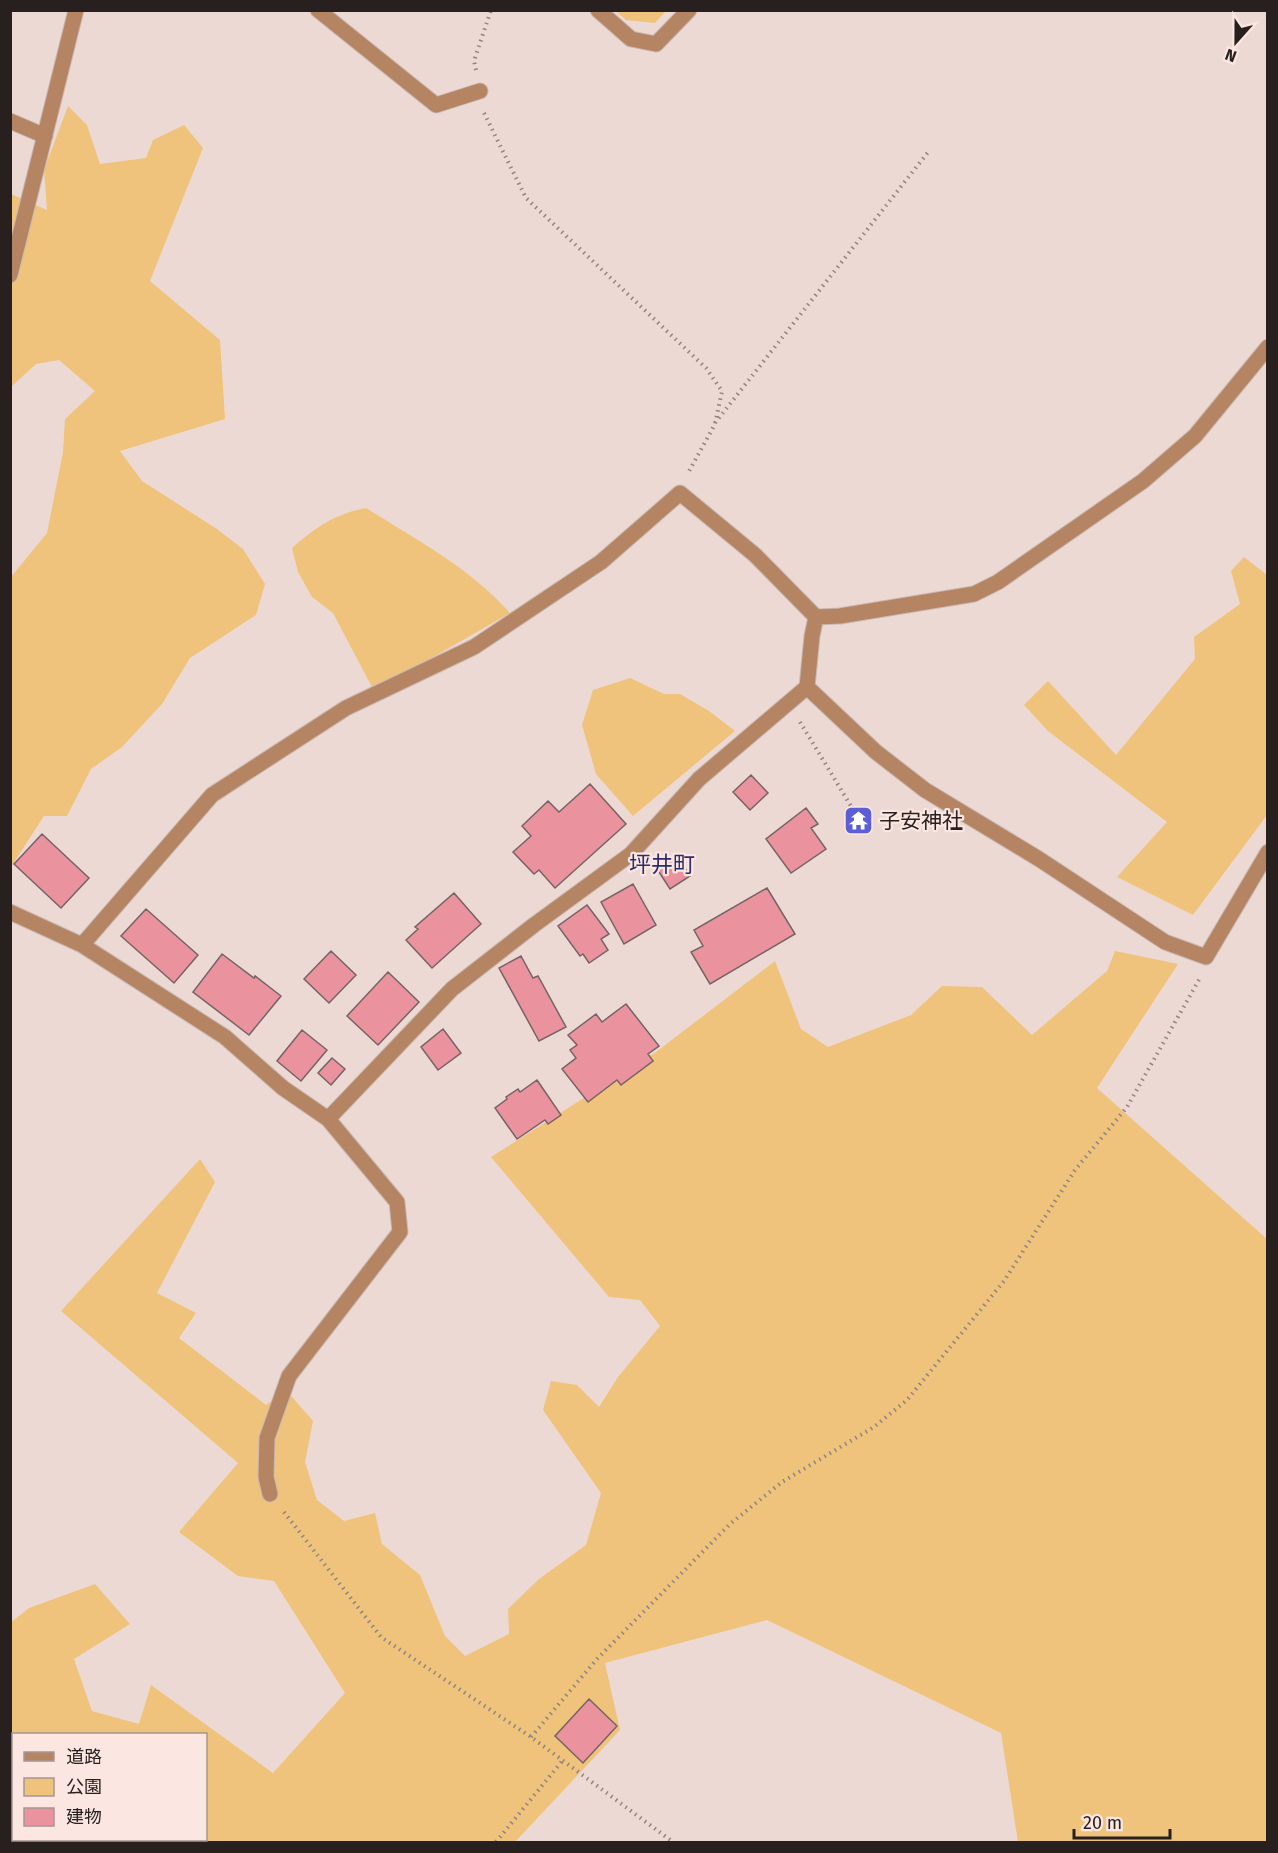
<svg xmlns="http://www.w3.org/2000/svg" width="1278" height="1853" font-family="'Fira Sans','Noto Sans JP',sans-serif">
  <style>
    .green { fill: #efc37b }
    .building { fill: #eb929f; stroke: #756365; stroke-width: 1.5 }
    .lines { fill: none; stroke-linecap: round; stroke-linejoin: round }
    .minor-casing { stroke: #c9b8b3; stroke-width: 17 }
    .path { stroke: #928481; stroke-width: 4; stroke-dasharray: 1.5 4.5; stroke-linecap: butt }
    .minor { stroke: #b58563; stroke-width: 15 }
    .labels { text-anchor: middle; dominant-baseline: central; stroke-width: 4.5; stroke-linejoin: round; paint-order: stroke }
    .poi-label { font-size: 21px; fill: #27201f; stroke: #fbe6e1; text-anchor: start }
    .neighbourhood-label { font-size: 22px; fill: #2c2d68; stroke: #fbe6e1 }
  </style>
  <rect width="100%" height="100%" fill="#edd9d4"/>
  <path class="green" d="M616,11H666L655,23L626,20Z
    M68,106L87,125L100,164L146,158L153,140L184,125L203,148L150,281L220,340L225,419L120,451L142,481L217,529L243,549L265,584L256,615L190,658L162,704L122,747L91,769L67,816H44L11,867V577L47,533L63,452L65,419L95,391L59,360L36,364L11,387V194L47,210L44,170Z
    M366,508C415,539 472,569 510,613L374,691L333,613L312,597L298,572L292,548C315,528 334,514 366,508Z
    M1244,557L1267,575V815L1193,915L1117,877L1167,822L1048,731L1024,705L1048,681L1116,755L1195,659L1194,637L1240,604L1231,571Z
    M630,678L664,694H680L709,711L735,731L633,816L596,774L582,725L593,690Z
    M1115,951L1178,964L1097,1088L1267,1239V1842H1018L1001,1733L767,1620L605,1663L620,1730L515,1842H204L201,1840H206V1734H14L13,1743L11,1741L10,1623L29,1608L95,1584L130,1624L74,1659L92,1711L139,1724L151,1685L273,1773L345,1693L274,1581L238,1576L179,1532L238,1463L61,1311L200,1159L215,1182L157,1293L196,1313L179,1338L266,1405L286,1390L313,1421L305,1462L317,1500L344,1521L375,1513L382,1544L420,1575L445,1636L465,1656L509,1634L508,1609L539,1579L586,1545L601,1493L543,1410L551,1381L577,1385L599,1407L618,1377L660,1326L640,1300L609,1297L491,1157L656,1052L775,961L801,1029L828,1047L911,1015L942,986L982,987L1032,1035L1107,971Z"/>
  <path class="building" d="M751,775L768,793L750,810L733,792Z
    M590,784L626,824L555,888L539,870L534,874L513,852L531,836L522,826L548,801L559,812Z
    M806,808L818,824L811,828L826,849L791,873L766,839Z
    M858,812L865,819L863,821L865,825L858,830L850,819H852L851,816Z
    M42,834L89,878L61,908L14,864Z
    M677,856L690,876L670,889L657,869Z
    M633,884L656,925L624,944L601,902Z
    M767,888L795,934L710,984L691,952L703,946L694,930Z
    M454,893L481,924L432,968L406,940L418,929L415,927Z
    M587,905L609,934L601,939L608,950L589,963L583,954L580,956L558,926Z
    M146,909L198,955L174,983L121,936Z
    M331,951L356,975L329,1003L304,979Z
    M222,954L254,978L255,976L281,996L249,1035L193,992Z
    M521,956L533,978L538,976L566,1027L539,1041L499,968Z
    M388,972L419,1002L378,1045L347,1016Z
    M626,1004L659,1046L648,1054L653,1061L621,1085L617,1080L588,1102L562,1069L576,1058L570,1050L577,1045L568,1035L596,1014L602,1022Z
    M443,1029L461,1053L438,1070L421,1047Z
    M302,1030L327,1050L301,1081L277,1061Z
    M332,1058L345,1069L331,1085L318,1073Z
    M537,1080L561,1115L548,1124L545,1120L517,1139L495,1108L507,1099L506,1097L518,1089L520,1092Z
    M589,1699L617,1726L583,1763L555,1736Z"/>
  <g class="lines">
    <defs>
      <path id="minor" d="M318,10L436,105L480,91
        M598,10L631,39L656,44L689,10
        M10,121L45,136
        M10,275L76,10
        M807,687L876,752L925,790L1039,859L1165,942L1206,957L1268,852
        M10,912L82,945L225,1037L283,1088L328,1119L452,989L534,925L631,854L699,779L807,687L812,636L816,617
        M82,945L212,795L346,708L474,647L601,562L680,493L755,555L816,617L840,616L974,594L998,582L1143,481L1195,436L1268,347
        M270,1494L266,1477L267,1438L289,1376L400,1232L397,1202L328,1119"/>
    </defs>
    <use href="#minor" class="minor-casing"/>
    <path class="path" d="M476,70L474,61L491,10
      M484,113L526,198L706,368L722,391L715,424L688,473
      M715,423L929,151
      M800,722L854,811
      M284,1512L381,1637L531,1737L673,1842
      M531,1737L597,1659L730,1524L782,1482L874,1427L907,1400L1004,1281L1075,1170L1127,1107L1200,978
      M496,1842L563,1760"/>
    <use href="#minor" class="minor"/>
  </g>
  <defs>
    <symbol id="temple-square" viewBox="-11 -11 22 22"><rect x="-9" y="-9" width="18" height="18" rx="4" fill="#5c5ed5" stroke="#fbe6e1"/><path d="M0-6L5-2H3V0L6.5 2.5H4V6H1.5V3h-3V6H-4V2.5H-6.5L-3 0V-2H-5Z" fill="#fff"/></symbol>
  </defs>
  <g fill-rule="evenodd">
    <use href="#temple-square" x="842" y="804" width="33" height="33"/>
  </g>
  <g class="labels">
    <g class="poi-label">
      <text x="879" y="821">子安神社</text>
    </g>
    <g class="neighbourhood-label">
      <text x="662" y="864">坪井町</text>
    </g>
  </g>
  <rect width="1278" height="1853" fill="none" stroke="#27201f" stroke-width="24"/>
  <rect x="12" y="1733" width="195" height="108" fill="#fbe6e1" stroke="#a69793" stroke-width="1.5"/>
  <rect x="24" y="1752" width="30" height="9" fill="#b58563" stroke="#a69793" stroke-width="1.5"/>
  <text x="66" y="1763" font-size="18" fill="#27201f">道路</text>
  <rect x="24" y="1778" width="30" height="18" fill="#efc37b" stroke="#a69793" stroke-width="1.5"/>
  <text x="66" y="1793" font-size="18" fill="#27201f">公園</text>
  <rect x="24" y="1808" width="30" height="18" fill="#eb929f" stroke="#a69793" stroke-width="1.5"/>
  <text x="66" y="1823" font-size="18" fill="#27201f">建物</text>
  <g transform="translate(1236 42) rotate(201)" stroke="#fbe6e1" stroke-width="4.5" paint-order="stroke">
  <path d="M0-4.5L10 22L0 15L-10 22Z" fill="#27201f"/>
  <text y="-9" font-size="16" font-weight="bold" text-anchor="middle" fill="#27201f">N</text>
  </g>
  <path d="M1074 1829v9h96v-9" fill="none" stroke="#27201f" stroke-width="3"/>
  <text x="1083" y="1829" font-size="18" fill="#27201f" stroke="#fbe6e1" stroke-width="4.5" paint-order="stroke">20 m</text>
</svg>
